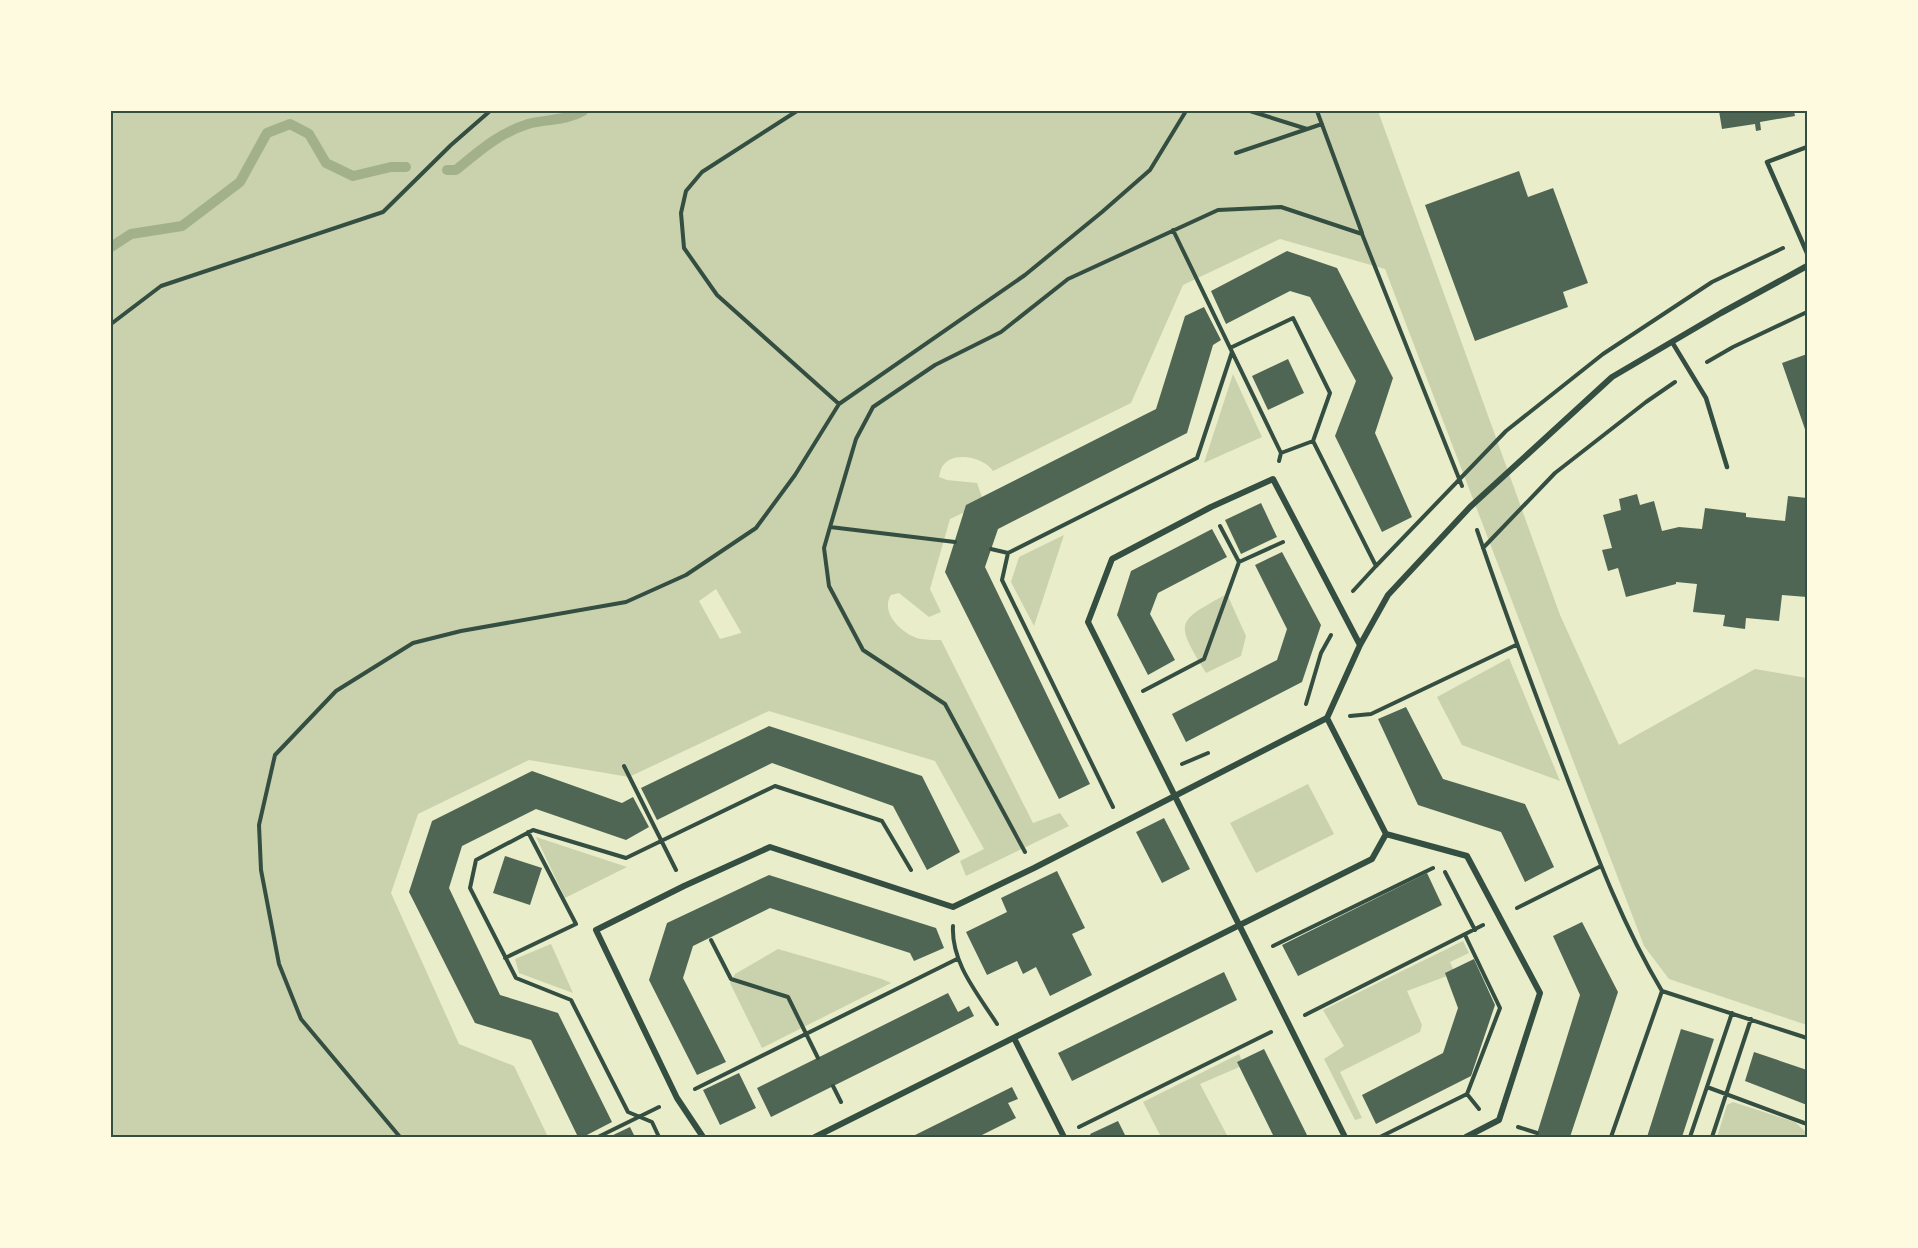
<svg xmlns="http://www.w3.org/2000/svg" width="1918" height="1248" font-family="Commissioner,sans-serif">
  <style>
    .green { fill: #cad2ad; fill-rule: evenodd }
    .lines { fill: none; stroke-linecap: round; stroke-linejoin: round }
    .stream { stroke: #a3b18a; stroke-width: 10 }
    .building { fill: #4f6655 }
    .path { stroke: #344e41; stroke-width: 4 }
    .service { stroke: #344e41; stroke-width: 4.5 }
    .minor { stroke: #344e41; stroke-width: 6 }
    .neatline { fill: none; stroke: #344e41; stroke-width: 2 }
  </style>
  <rect width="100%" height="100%" fill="#e9edc9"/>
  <path class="green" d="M111,111H1378L1560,615L1619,745L1755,669L1807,678V1025L1669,979L1644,946L1385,269L1280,239L1183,285L1131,403L993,471C984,457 952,450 942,467C940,470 940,474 939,477L947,480L977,483L984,503L950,519L930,589L941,612L929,617L899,593L891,595C879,613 904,636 921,639C927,640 935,640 941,640L1033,823L1060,813L1069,826L966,876L960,861L984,849L935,761L769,711L629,777L529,760L418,814L391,893L459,1044L514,1066L548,1137H111ZM716,589L741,632V633L720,639L699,601Z
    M1233,374L1262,437L1204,463Z
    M1064,535L1034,626L1011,582L1019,557Z
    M1227,594L1246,636L1241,656L1206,673C1175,622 1175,622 1227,594Z
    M1509,658L1560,781L1462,745L1437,697Z
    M1308,784L1334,834L1256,873L1230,823Z
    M536,837L627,867L565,898Z
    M1463,941L1469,953L1450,962L1455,973L1407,991L1422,1025L1420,1032L1340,1072L1362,1118L1355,1120L1324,1059L1344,1046L1323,1010Z
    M551,944L573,993L519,973L515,959Z
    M778,949L882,979L891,983L762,1048L730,983L735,974Z
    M1239,1054L1244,1065L1200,1084L1228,1137H1161L1143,1102Z
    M1733,1102L1795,1122L1807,1133V1137H1717L1727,1105Z"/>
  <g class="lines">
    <path class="stream" d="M447,170H456C478,152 499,133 528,124C546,119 566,121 583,111
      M111,247L131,234L182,226L240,182L267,133L290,124L309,134L326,163L353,176L391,167H406"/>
  </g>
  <path class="building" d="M1719,111H1794L1795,116L1760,122L1761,130L1756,131L1755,124L1722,129Z
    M1519,171L1528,197L1553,188L1588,283L1563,292L1568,307L1475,341L1425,205Z
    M1287,251L1337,268L1393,378L1375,433L1412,517L1382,532L1335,436L1356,381L1310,297L1290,291L1226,324L1211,291Z
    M1204,307L1221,340L1213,345L1187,433L998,529L985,567L1090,784L1059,799L945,572L966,505L1156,409L1185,316Z
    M1807,354V435L1782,363Z
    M1288,359L1304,393L1268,410L1252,376Z
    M1637,494L1640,505L1654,501L1662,531L1679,527L1702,529L1705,508L1746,513V517L1785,521L1788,496L1807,498V597L1782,595L1779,621L1746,618L1745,629L1723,626L1725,615L1693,612L1697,584L1676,582V584L1626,597L1618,568L1608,571L1602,550L1612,548L1603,515L1621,510L1619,499Z
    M1261,503L1277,537L1241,554L1225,520Z
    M1212,529L1227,557L1158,593L1150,614L1175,660L1148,675L1117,615L1131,571Z
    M1282,552L1321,625L1302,682L1186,742L1172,714L1277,660L1287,629L1255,565Z
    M1406,707L1443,779L1525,804L1554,867L1525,882L1501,832L1418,805L1378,719Z
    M769,726L922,776L960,852L927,870L893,806L772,763L657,820L641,788Z
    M532,771L622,803L633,797L649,827L626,840L536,809L462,846L449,888L500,995L558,1013L612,1122L583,1137H578L531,1040L475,1023L409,892L432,821Z
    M1164,818L1190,869L1162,883L1136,832Z
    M505,856L542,868L530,905L493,893Z
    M1057,871L1085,928L1072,934L1092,975L1050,996L1036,967L1023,974L1017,961L987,975L966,932L1007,912L1001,898Z
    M1427,873L1442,905L1298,976L1282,945Z
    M769,875L936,928L944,948L914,961L910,953L770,908L693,946L683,978L726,1062L697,1075L649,980L667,923Z
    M1582,922L1618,992L1570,1137H1536L1580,995L1553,936Z
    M1474,959L1495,1005L1471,1076L1376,1124L1362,1095L1443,1053L1458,1008L1445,973Z
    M1224,972L1237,1000L1072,1081L1058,1053Z
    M948,993L958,1012L969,1006L974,1016L771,1117L757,1088Z
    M1681,1029L1714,1039L1682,1137H1647Z
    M1264,1049L1308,1137H1274L1237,1062Z
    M1754,1052L1807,1070V1105L1745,1081Z
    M739,1073L756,1108L720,1125L703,1090Z
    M1012,1087L1018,1099L1008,1103L1016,1118L978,1137H911Z
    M1118,1121L1126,1137H1092L1090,1134Z
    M630,1127L635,1137H609Z"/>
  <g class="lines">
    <path class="path" d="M797,111L702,172L686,191L681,213L684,248L717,295L839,404
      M1250,111L1307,129
      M1317,111L1362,233
      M1236,153L1322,124
      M1173,230L1281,453L1279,461
      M111,324L161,286L383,212L451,145L490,111
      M1230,348L1293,318L1330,393L1313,441L1376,566L1353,591
      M1707,362L1733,347L1807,312
      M1281,453L1313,441
      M1220,526L1239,562
      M830,527L955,542
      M1477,530C1506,615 1537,699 1569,783C1596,854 1623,926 1662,991L1807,1038
      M1483,548L1555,473L1646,402L1675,382
      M991,549L1008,553
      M1376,566L1506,431L1603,354L1712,282L1783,248
      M1143,691L1204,659L1239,562L1283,542
      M1306,704L1321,653L1331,635
      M1350,716L1371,714L1516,645
      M1182,764L1208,753
      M624,766L676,870
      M1113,807L1002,580L1008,553L1197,458L1232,352
      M1025,852L945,704L863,650L829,586L824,548L830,527L856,439L873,407L935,365L1001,332L1068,279L1218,210L1281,207L1362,234L1462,486
      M1445,872L1475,930
      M1517,908L1601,866
      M953,926C951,963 978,994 997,1024
      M711,940L731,979L788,997L818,1058
      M1273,946L1433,868
      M505,958L576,924L528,832
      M1305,1015L1483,925
      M833,1086L841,1102
      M1707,1087L1807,1124
      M695,1089L957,959
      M1467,1094L1479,1109
      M1079,1127L1271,1032
      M1518,1127L1537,1133
      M400,1137L301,1019L279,964L261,870L259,825L275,755L336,691L413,643L461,631L626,602L686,575L756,528L795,475L839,404L1025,275L1102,212L1150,170L1186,111
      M598,1137L659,1107
      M659,1137L652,1122L628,1112L571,1000L516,978L470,888L476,860L533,830L626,858L775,786L882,821L911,870
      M1380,1137L1467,1094L1500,1008L1465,935
      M1611,1137L1662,991
      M1690,1137L1732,1013
      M1712,1137L1751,1019"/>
    <path class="service" d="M1807,147L1767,162L1807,253
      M1672,342L1706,398L1727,467"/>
    <path class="minor" d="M1386,834L1467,856L1540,993L1499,1120L1466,1137
      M1014,1038L1064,1137
      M703,1137L677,1098L596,930L684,886L770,847L953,907L1034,868L1327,718L1360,645L1388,595L1470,507L1612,377L1721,313L1807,266
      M815,1137L1372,859L1386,834L1327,718
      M1345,1137L1088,622L1112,559L1211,507L1273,479L1360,645"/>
  </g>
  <rect width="1918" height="1248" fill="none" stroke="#fefae0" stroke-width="225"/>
  <rect x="112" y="112" width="1694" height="1024" class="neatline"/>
</svg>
